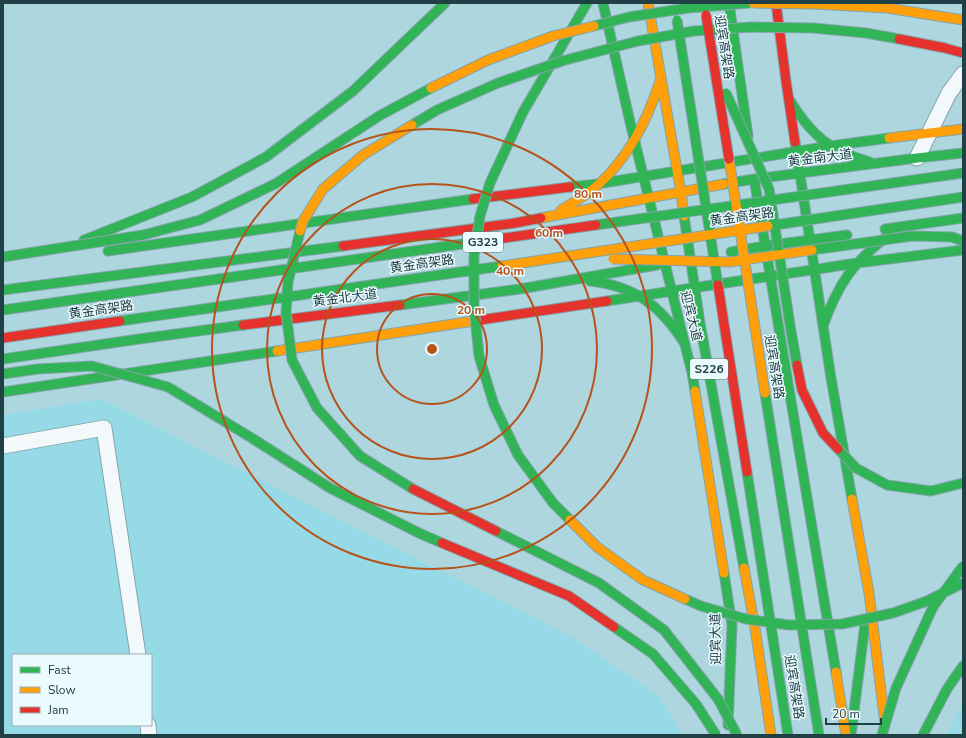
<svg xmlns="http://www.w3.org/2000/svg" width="966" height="738" font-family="'Nunito Sans','Noto Sans SC',sans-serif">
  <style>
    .built { fill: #97dae7; fill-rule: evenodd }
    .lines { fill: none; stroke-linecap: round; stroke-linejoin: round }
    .street-casing { stroke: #83a4aa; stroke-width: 17 }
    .fast-casing { stroke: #83a4aa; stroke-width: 11 }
    .slow-casing { stroke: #83a4aa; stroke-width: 11 }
    .jam-casing { stroke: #83a4aa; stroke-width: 11 }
    .street { stroke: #f3f9fa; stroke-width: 15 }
    .fast { stroke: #30b455; stroke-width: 9 }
    .slow { stroke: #ff9f0a; stroke-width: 9 }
    .jam { stroke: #e5322d; stroke-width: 9 }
    .fast-bridge-casing { stroke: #83a4aa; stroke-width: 11; stroke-linecap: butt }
    .slow-bridge-casing { stroke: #83a4aa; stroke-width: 11; stroke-linecap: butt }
    .jam-bridge-casing { stroke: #83a4aa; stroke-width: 11; stroke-linecap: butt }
    .fast-bridge { stroke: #30b455; stroke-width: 9 }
    .slow-bridge { stroke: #ff9f0a; stroke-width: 9 }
    .jam-bridge { stroke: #e5322d; stroke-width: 9 }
    .ring { fill: none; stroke: #b6531a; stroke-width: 2 }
    .labels { text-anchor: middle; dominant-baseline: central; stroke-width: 3; stroke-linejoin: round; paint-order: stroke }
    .shield { fill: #ebfafd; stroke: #5d787d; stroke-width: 1 }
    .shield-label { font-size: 12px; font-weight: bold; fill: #204046 }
    .street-label { font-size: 13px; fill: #204046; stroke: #ebfafd }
    .centre { fill: #b6531a; stroke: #ebfafd; stroke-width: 2 }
    .ring-label { font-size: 12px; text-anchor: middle; font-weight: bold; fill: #b6531a; stroke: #ebfafd; stroke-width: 3; stroke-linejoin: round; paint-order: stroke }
  </style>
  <rect width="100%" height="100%" fill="#add6de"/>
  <path class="built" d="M101,399L572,637L659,696L682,735H3V415ZM13,655H151V725H13Z
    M963,701V735H947Z"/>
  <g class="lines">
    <defs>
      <path id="street" d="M917,158L949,93L963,74
        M3,446L104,428L138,655
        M148,725L149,735"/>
      <path id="fast" d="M603,3L630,122L692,373L695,391
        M729,3L748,136
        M789,99C811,135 829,151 870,162
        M523,112L587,3
        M795,142L831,378L852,499
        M724,184L754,179L917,158L963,153
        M755,184L836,672
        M570,187L597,184L830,146L889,138
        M684,216L700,323L744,568
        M885,229L963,218
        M84,240L192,197L266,157L353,91L445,3
        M108,251L473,199
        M731,252L765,246L847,235
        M590,281C635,286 661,306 685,344
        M3,290L343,246
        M607,301L857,263L963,250
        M400,305L520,289L657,265
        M823,326C838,284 853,262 889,235
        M3,359L139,339L243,325
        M3,392L277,351
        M724,573L732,625L728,725
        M851,735L865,624
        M923,735L947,689L963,666"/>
      <path id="slow" d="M648,3L681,193L684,216
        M889,138L963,129
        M561,210C573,203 586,195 597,186C629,157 647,121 660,81
        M541,218L724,184
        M277,351L480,320
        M695,391L724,573
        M852,499L869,593L885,724
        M744,568L755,628L771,735
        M836,672L846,735"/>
      <path id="jam" d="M776,3L786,81L795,142
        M473,199L570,187
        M343,246L515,223L541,218
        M480,320L607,301
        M243,325L400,305"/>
    </defs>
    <use href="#street" class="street-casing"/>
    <use href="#fast" class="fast-casing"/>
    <use href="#slow" class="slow-casing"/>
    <use href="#jam" class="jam-casing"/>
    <use href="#street" class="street"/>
    <use href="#fast" class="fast"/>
    <use href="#slow" class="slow"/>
    <use href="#jam" class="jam"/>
    <defs>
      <path id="fast-bridge" d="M677,20L718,285
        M594,26L629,17L688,8L750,3
        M726,93L769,189L791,331L797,365
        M523,112L490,183L480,216L474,256V306L479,356L494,405L518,455L553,503L570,520
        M412,125L437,110L498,83L562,61L638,41L694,31L751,27L813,28L866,33L899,39
        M596,225L963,173
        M768,226L963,197
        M300,231L288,282L286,312L292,360L317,408L360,456L413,489
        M812,250L912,236L952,237L963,241
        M3,257L143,235L200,220L275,184L379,116L431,88
        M3,310L483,241
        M120,321L502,266
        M3,374L38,369L92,366L168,387L255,440L330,488L421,534L442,543
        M765,393L819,735
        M838,449L856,468L887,485L931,491L963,483
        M747,472L788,735
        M496,531L599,583L664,630L718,699L737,735
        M685,599L701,606L746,619L789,625L842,624L893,613L927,601L963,583
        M614,627L653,654L696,704L716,735
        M882,735L896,688L933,607L963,566"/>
      <path id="slow-bridge" d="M753,3L815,4L887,8L963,20
        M431,88L488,60L553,36L594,26
        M729,159L765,393
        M300,231L303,221L323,189L363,155L412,125
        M613,259L729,262L812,250
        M502,266L768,226
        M570,520L597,547L643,580L685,599"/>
      <path id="jam-bridge" d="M706,15L729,159
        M899,39L945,48L963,53
        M483,241L596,225
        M718,285L747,472
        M3,338L120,321
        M797,365L802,390L823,433L838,449
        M413,489L496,531
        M442,543L569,596L614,627"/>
    </defs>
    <use href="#fast-bridge" class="fast-bridge-casing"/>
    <use href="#slow-bridge" class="slow-bridge-casing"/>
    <use href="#jam-bridge" class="jam-bridge-casing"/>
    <use href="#fast-bridge" class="fast-bridge"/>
    <use href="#slow-bridge" class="slow-bridge"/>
    <use href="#jam-bridge" class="jam-bridge"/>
  </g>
  <g class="ring">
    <circle cx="432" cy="349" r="55"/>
    <circle cx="432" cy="349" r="110"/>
    <circle cx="432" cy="349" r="165"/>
    <circle cx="432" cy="349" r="220"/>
  </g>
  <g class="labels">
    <g class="shield">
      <rect x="463" y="232" width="40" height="20" rx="3"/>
      <rect x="690" y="359" width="38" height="20" rx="3"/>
    </g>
    <g class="shield-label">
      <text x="483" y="242">G323</text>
      <text x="709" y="369">S226</text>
    </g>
    <g class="street-label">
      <text transform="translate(724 47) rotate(81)">迎宾高架路</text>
      <text transform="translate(820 158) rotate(-7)">黄金南大道</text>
      <text transform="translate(742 217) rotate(-8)">黄金高架路</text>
      <text transform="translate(422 264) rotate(-8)">黄金高架路</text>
      <text transform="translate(345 298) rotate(-7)">黄金北大道</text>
      <text transform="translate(101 310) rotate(-8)">黄金高架路</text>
      <text transform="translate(691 316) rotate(76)">迎宾大道</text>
      <text transform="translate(774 367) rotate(81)">迎宾高架路</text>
      <text transform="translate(716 639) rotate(-91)">迎宾大道</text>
      <text transform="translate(794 687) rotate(81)">迎宾高架路</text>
    </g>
  </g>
  <circle cx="432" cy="349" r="6" class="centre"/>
  <g class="ring-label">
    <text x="588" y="198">80 m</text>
    <text x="549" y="237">60 m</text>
    <text x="510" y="275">40 m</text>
    <text x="471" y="314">20 m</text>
  </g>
  <rect width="966" height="738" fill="none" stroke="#204046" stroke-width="8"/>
  <rect x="12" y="654" width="140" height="72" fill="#ebfafd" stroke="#9ab0b4"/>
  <rect x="20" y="667" width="20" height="6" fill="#30b455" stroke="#9ab0b4"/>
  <text x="48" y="674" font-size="12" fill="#204046">Fast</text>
  <rect x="20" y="687" width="20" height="6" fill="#ff9f0a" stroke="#9ab0b4"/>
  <text x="48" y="694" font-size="12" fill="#204046">Slow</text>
  <rect x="20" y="707" width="20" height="6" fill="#e5322d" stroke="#9ab0b4"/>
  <text x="48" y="714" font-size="12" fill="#204046">Jam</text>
  <path d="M826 718v6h55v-6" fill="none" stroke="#204046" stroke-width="2"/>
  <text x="832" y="718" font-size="12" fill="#204046" stroke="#ebfafd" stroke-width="3" paint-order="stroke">20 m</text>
</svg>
